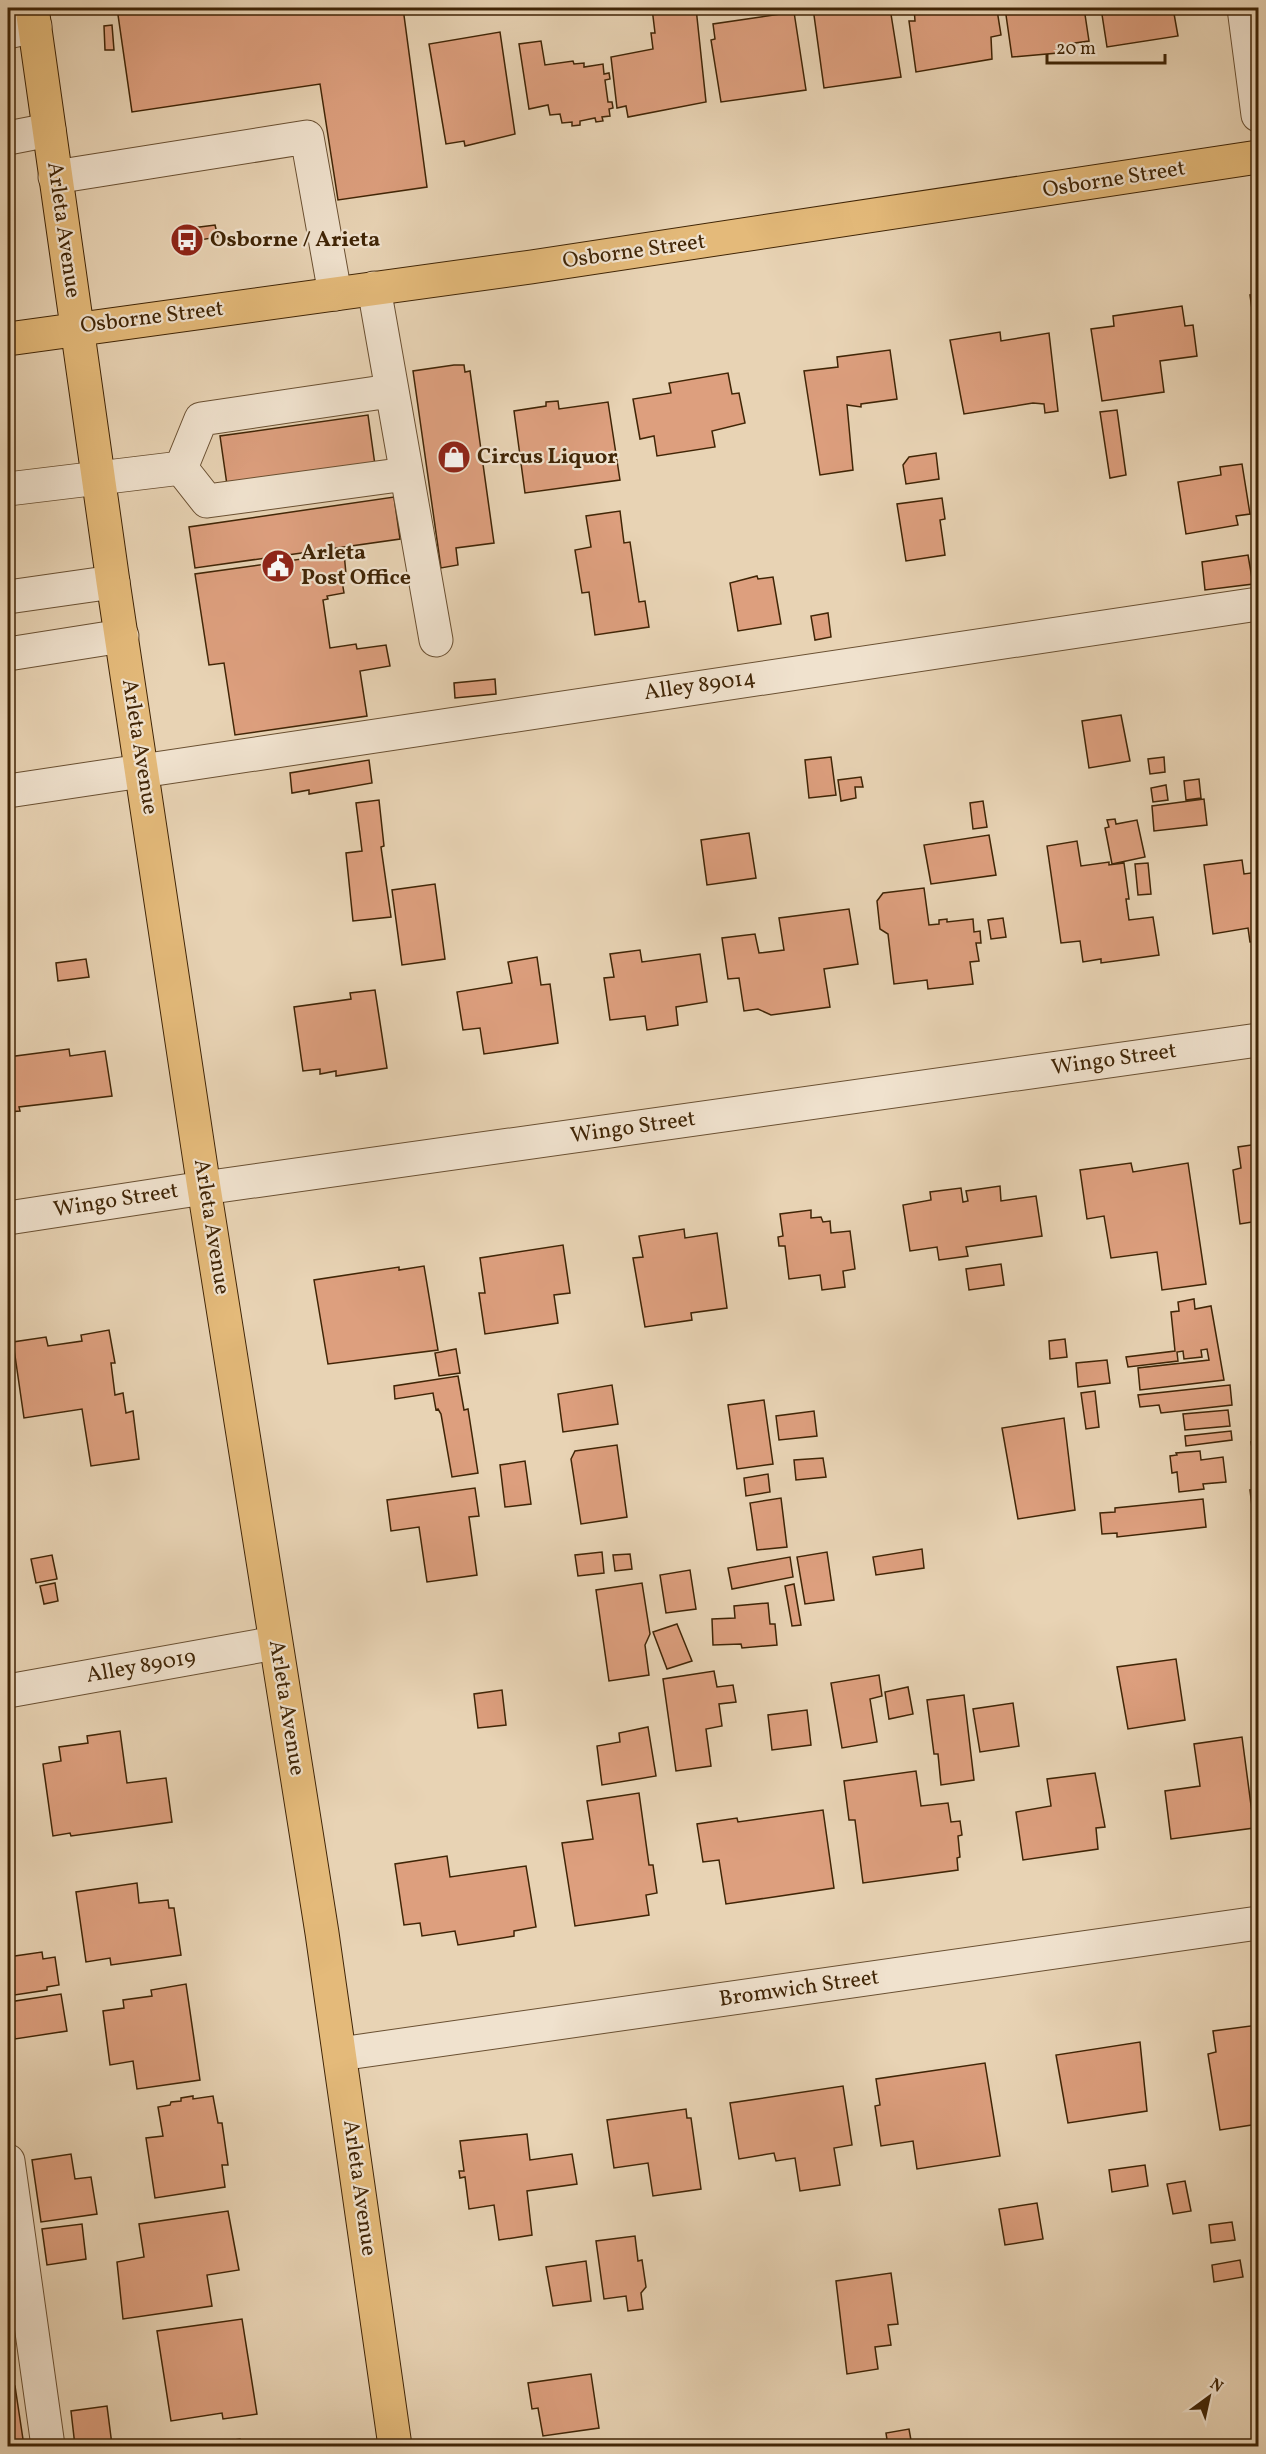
<svg xmlns="http://www.w3.org/2000/svg" width="1266" height="2454" font-family="Vollkorn,serif">
  <style>
    .building { fill: #dd9f7e; stroke: #402506; stroke-width: 1.5 }
    .lines { fill: none; stroke-linecap: round; stroke-linejoin: round }
    .minor-casing { stroke: #6a5032; stroke-width: 35 }
    .major-casing { stroke: #402506; stroke-width: 35 }
    .minor { stroke: #f0e2ce; stroke-width: 33 }
    .major { stroke: #e4ba7a; stroke-width: 33 }
    .labels { text-anchor: middle; dominant-baseline: central; stroke-width: 4.5; stroke-linejoin: round; paint-order: stroke }
    .street-label { font-size: 22px; fill: #402506; stroke: #f0e2ce }
    .poi-label { font-size: 22px; font-weight: bold; fill: #402506; stroke: #f0e2ce; text-anchor: start }
  </style>
  <rect width="100%" height="100%" fill="#e8d3b4"/>
  <filter id="stains"><feTurbulence type="fractalNoise" baseFrequency=".00333" numOctaves="4"/><feColorMatrix values="0 0 0 0 .2 0 0 0 0 .09 0 0 0 0 .02 0 0 0 .5 -.17"/></filter>
  <radialGradient id="worn" r=".72"><stop offset=".6" stop-color="#630" stop-opacity="0"/><stop offset="1" stop-color="#630" stop-opacity=".3"/></radialGradient>
  <path class="building" d="M117,8H403L427,187L338,200L320,84L132,112Z
    M652,8H696L706,102L628,117L626,106L617,108L611,57L653,49L651,33H655Z
    M813,8H890L901,77L824,88Z
    M914,8H987V12L997,10L1001,35L991,37L992,59L916,72L909,21H915Z
    M1005,8H1084L1089,41L1068,44L1069,52L1012,57Z
    M1101,8H1173L1178,36L1107,47Z
    M794,12L806,90L721,102L711,40L715,39L713,24Z
    M112,25L114,50H105L104,26Z
    M500,32L515,134L465,146L464,141L446,144L429,44Z
    M541,41L545,65L573,61L574,64L584,63V67L603,64L604,74L609,73L610,79L605,80L608,102H612L613,108L609,109L610,116L602,117L603,121L596,122L595,118L580,121V125L572,126V122L562,123L560,114L550,115L548,105L529,109L519,44Z
    M215,225L218,237L194,241L192,228Z
    M1258,294V354L1250,295Z
    M1182,306L1185,326L1193,325L1197,356L1160,361L1164,392L1102,401L1091,329L1114,326L1113,316Z
    M1000,332L1001,341L1049,333L1058,411L1045,413L1044,404L1033,403L964,414L950,340Z
    M890,350L897,399L861,404V407L847,405L853,470L820,475L804,371L838,367L837,357Z
    M454,365H464L465,372L470,371L494,543L456,548L458,565L441,568L413,371Z
    M728,373L732,394L739,393L745,423L712,431L715,447L657,456L654,436L640,439L633,399L671,393L669,383Z
    M558,401L559,409L608,402L620,480L525,493L514,411L546,406V402Z
    M1117,410L1126,475L1110,478L1100,412Z
    M368,415L375,465L227,485L220,436Z
    M936,453L939,479L906,484L903,465L909,457Z
    M1242,464L1250,514L1236,516L1238,525L1186,534L1178,482L1221,475L1220,467Z
    M394,497L400,539L195,568L189,527Z
    M942,498L945,519L940,520L945,555L906,561L897,504Z
    M1258,509V547L1254,510Z
    M620,511L624,543L630,542L639,602L645,601L649,627L595,635L589,592L582,593L575,550L591,547L586,516Z
    M344,553L346,574L341,575L344,593L327,596L328,599L323,600L330,648L356,644L357,649L386,645L390,666L360,671L367,716L235,735L224,663L209,665L195,574Z
    M1248,555L1253,584L1205,590L1202,562Z
    M757,576L758,579L773,577L781,624L738,631L730,583Z
    M828,613L831,637L815,640L811,616Z
    M495,679L496,694L455,698L454,683Z
    M1121,715L1130,761L1089,768L1082,721Z
    M831,757L836,795L809,798L805,760Z
    M1164,757L1165,772L1150,774L1148,759Z
    M369,760L372,783L309,794V790L292,793L290,773Z
    M861,777L863,787H855L856,798L841,801L838,780Z
    M1199,779L1201,798L1186,800L1184,781Z
    M1166,785L1168,800L1153,802L1151,788Z
    M1204,799L1207,825L1154,831L1152,806Z
    M379,800L384,846L381,847L391,917L353,921L346,853L362,851L356,803Z
    M983,801L987,827L973,829L970,803Z
    M1115,819L1116,824L1137,820L1145,857L1112,864L1105,828L1109,827L1107,820Z
    M749,833L756,878L707,885L701,840Z
    M989,835L996,875L931,884L924,845Z
    M1077,841L1081,866L1109,862V865L1124,863L1129,899H1126L1129,920L1153,917L1159,955L1101,963V959L1083,962L1080,941L1061,943L1047,846Z
    M1242,860L1244,874L1258,872V941L1250,942L1248,928L1213,934L1204,865Z
    M1148,863L1151,894L1138,895L1135,864Z
    M435,884L445,959L402,965L392,890Z
    M924,888L929,925L939,924V920L947,919V922L973,919L974,932L980,931L981,943H976L979,961L970,962L973,984L928,989L927,980L894,984L888,934L880,929L877,901L883,893Z
    M849,909L858,964L824,969L830,1007L771,1015L758,1009L744,1011L739,978L728,979L722,938L755,934L759,953L784,950L779,918Z
    M1003,918L1006,937L991,939L988,920Z
    M640,950L642,962L700,954L707,1002L676,1007L678,1025L647,1030L645,1016L610,1020L604,978L614,977L610,954Z
    M537,957L541,985L550,984L558,1043L484,1054L480,1028L463,1030L457,992L512,983L508,962Z
    M86,959L89,977L58,981L56,963Z
    M375,990L387,1068L336,1076V1071L320,1074V1069L303,1071L294,1007L351,999L350,993Z
    M69,1049L70,1056L105,1051L112,1096L19,1107L20,1111L8,1112V1057Z
    M1258,1144V1221L1240,1224L1233,1170L1241,1168L1238,1147Z
    M1131,1163L1133,1172L1188,1163L1206,1284L1162,1290L1157,1252L1111,1258L1104,1216L1087,1219L1080,1170Z
    M1000,1186L1001,1201L1036,1196L1042,1236L966,1247L968,1256L939,1260L937,1247L910,1251L903,1205L931,1200L930,1192L961,1188L963,1202L968,1201L966,1191Z
    M811,1210V1218L821,1217L823,1222L830,1221L831,1233L850,1231L855,1269L843,1271L845,1287L822,1290L820,1275L789,1279L785,1246H779L778,1237L783,1236L780,1214Z
    M684,1229L685,1238L717,1233L727,1308L691,1313L692,1320L645,1327L633,1258L643,1257L639,1236Z
    M563,1245L570,1293L554,1295L558,1323L485,1334L479,1293H485L480,1258Z
    M1001,1264L1004,1285L969,1290L966,1269Z
    M424,1266L438,1350L328,1364L314,1280L399,1267V1270Z
    M1194,1299L1195,1309L1211,1306L1224,1380L1140,1390L1138,1368L1209,1360L1207,1349L1201,1350L1202,1357L1184,1359L1183,1351L1177,1352L1178,1361L1128,1367L1126,1357L1175,1351L1171,1312L1179,1311L1178,1302Z
    M109,1330L115,1363H111L115,1395L123,1393L126,1413L133,1411L139,1459L91,1466L82,1409L24,1418L13,1342L46,1337L48,1346L82,1341L81,1335Z
    M1065,1339L1067,1357L1050,1359L1049,1341Z
    M456,1349L460,1373L439,1376L435,1353Z
    M1107,1360L1110,1383L1078,1387L1076,1363Z
    M458,1376L464,1410L468,1409L478,1473L452,1477L441,1414L438,1409L436,1410L433,1393L395,1399L394,1386Z
    M612,1385L618,1424L563,1432L558,1394Z
    M1230,1385L1232,1405L1161,1413L1159,1405L1140,1407L1138,1395Z
    M1095,1391L1099,1427L1086,1429L1081,1393Z
    M764,1400L773,1464L737,1469L728,1405Z
    M1228,1410L1230,1426L1185,1430L1183,1414Z
    M814,1411L817,1436L779,1440L776,1416Z
    M1064,1418L1075,1510L1018,1519L1002,1428Z
    M1231,1431L1232,1440L1186,1446L1185,1436Z
    M1258,1441V1459L1254,1460L1251,1442Z
    M617,1445L627,1517L581,1524L571,1459L575,1451Z
    M1200,1451L1201,1460L1223,1457L1226,1482L1203,1484L1204,1489L1179,1492L1177,1472L1172,1473L1170,1456L1177,1455L1176,1453Z
    M823,1458L826,1477L796,1480L794,1460Z
    M525,1461L531,1504L505,1507L500,1465Z
    M768,1474L770,1492L746,1496L744,1478Z
    M475,1488L479,1516L469,1517L477,1575L427,1582L419,1527L391,1531L387,1500Z
    M1258,1489V1523H1254L1250,1490Z
    M781,1498L787,1547L757,1550L750,1503Z
    M1203,1499L1206,1527L1117,1537V1533L1102,1534L1100,1513L1115,1512V1508Z
    M922,1549L924,1568L876,1575L873,1557Z
    M602,1552L604,1573L578,1576L575,1555Z
    M827,1552L834,1600L805,1604L797,1557Z
    M630,1554L632,1569L615,1571L613,1555Z
    M52,1555L57,1579L36,1583L31,1559Z
    M790,1557L793,1577L732,1589L728,1568Z
    M690,1570L696,1609L666,1613L660,1575Z
    M55,1583L58,1601L44,1604L40,1586Z
    M642,1583L650,1634L645,1645L649,1675L609,1681L596,1590Z
    M794,1584L801,1625L792,1626L785,1586Z
    M768,1603L770,1624H775L777,1645L742,1648L741,1644L713,1645L712,1619L735,1618L734,1606Z
    M677,1624L692,1661L667,1669L653,1632Z
    M1176,1659L1185,1720L1128,1729L1117,1667Z
    M714,1671L717,1687L733,1685L736,1702L719,1704L722,1726L706,1729L711,1766L676,1771L663,1679Z
    M879,1675L882,1696L870,1699L877,1742L842,1748L831,1683Z
    M908,1687L913,1714L889,1719L885,1692Z
    M502,1690L506,1725L478,1728L474,1694Z
    M964,1695L974,1780L941,1785L938,1754H934L927,1700Z
    M1013,1703L1019,1746L980,1752L973,1709Z
    M807,1710L811,1745L772,1750L768,1715Z
    M648,1727L656,1776L602,1785L597,1746L620,1742L619,1733Z
    M120,1731L127,1783L166,1778L172,1822L71,1836L70,1833L53,1836L43,1764L61,1761L59,1747L88,1743L87,1736Z
    M1242,1737L1254,1828L1171,1839L1165,1791L1200,1786L1194,1744Z
    M916,1771L921,1806L948,1803L951,1822L960,1821L962,1835L958,1836L960,1857L957,1858L958,1870L863,1883L855,1820H849L844,1781Z
    M1095,1773L1105,1827L1096,1828L1098,1849L1023,1860L1016,1812L1051,1806L1047,1779Z
    M639,1793L649,1865H653L657,1893L646,1895L649,1915L575,1926L562,1843L593,1839L587,1801Z
    M823,1810L834,1888L726,1904L719,1860L703,1862L697,1824L737,1818L738,1822Z
    M447,1856L450,1877L526,1866L536,1927L514,1931V1936L458,1945L455,1931L422,1936L420,1923L404,1925L395,1864Z
    M137,1883L139,1903L168,1900L169,1908H174L181,1955L111,1965L110,1958L86,1962L76,1892Z
    M42,1952L43,1959L55,1957L59,1985L47,1987V1990L8,1996V1957Z
    M186,1984L200,2080L137,2089L133,2061L110,2065L103,2011L124,2008L123,2000L152,1996L151,1990Z
    M61,1994L67,2031L15,2039L9,2002Z
    M1258,2025V2124L1220,2130L1208,2054L1216,2052L1213,2031Z
    M1140,2042L1147,2111L1068,2123L1056,2055Z
    M985,2063L1000,2156L917,2169L913,2141L881,2146L875,2106L880,2105L876,2079Z
    M843,2086L852,2145L834,2148L840,2185L800,2191L795,2158L776,2161L774,2153L739,2159L730,2103Z
    M193,2096V2099L213,2096L218,2123H222L228,2165H222L225,2187L155,2198L146,2138L163,2136L158,2107L170,2105L171,2102L181,2101V2098Z
    M686,2109L687,2118H691L701,2189L653,2196L648,2163L614,2168L607,2120Z
    M527,2134L530,2160L572,2154L577,2184L527,2191L532,2235L499,2240L494,2205L469,2209L465,2177L460,2178L459,2171H464L460,2141Z
    M71,2154L75,2179L91,2177L97,2214L41,2222L32,2160Z
    M1145,2165L1148,2186L1112,2192L1109,2170Z
    M1185,2181L1191,2211L1173,2214L1167,2184Z
    M1037,2203L1043,2239L1005,2245L999,2209Z
    M228,2211L239,2270L207,2275L212,2306L123,2319L117,2262L144,2257L139,2224Z
    M1232,2222L1235,2240L1211,2243L1209,2225Z
    M82,2224L86,2259L47,2265L42,2229Z
    M635,2236L638,2261L642,2260L646,2287L641,2293L643,2309L628,2311L626,2296L604,2299L596,2241Z
    M1240,2260L1243,2277L1214,2282L1212,2265Z
    M586,2261L591,2301L553,2306L546,2267Z
    M891,2273L898,2324L888,2325L891,2345L875,2347L878,2369L847,2374L836,2281Z
    M242,2319L257,2414L223,2419L222,2413L171,2421L157,2331Z
    M8,2342L13,2379L8,2380Z
    M591,2374L599,2428L543,2436L538,2408L532,2409L528,2383Z
    M15,2386L24,2446H8V2387Z
    M107,2406L112,2445L75,2446L71,2411Z
    M909,2429L912,2446H888L886,2433Z
    M240,2439L241,2446H191Z"/>
  <g class="lines">
    <defs>
      <path id="minor" d="M1244,8L1258,115
        M8,32L35,26
        M8,138L49,130
        M55,177L307,137L335,294
        M374,288L436,640
        M181,468L201,419L390,391
        M181,468L207,501L406,474
        M8,489L181,468
        M8,597L113,582
        M8,654L122,636
        M8,791L1258,604
        M8,1218L204,1188L1258,1040
        M8,1691L275,1643
        M340,2054L1258,1923
        M8,2161L48,2446"/>
      <path id="major" d="M32,8L113,582L204,1188L322,1933L395,2446
        M8,339L531,267L1258,157"/>
    </defs>
    <use href="#minor" class="minor-casing"/>
    <use href="#major" class="major-casing"/>
    <use href="#minor" class="minor"/>
    <use href="#major" class="major"/>
  </g>
  <defs>
    <symbol id="bus-disc" viewBox="-11 -11 22 22"><circle r="9.5" fill="#8f2418" stroke="#f0e2ce"/><path d="M-5-6H5V4H4V6H2V4H-2V6H-4V4H-5ZM-3.5-4V0h7V-4ZM-3.5 1.2v1.5H-2V1.2ZM2 1.2v1.5H3.5V1.2Z" fill="#fff"/></symbol>
    <symbol id="shop-disc" viewBox="-11 -11 22 22"><circle r="9.5" fill="#8f2418" stroke="#f0e2ce"/><path d="M-5-2.5h2.3a2.7 3.5 0 0 1 5.4 0H5L5.5 6h-11ZM-1.5-2.5h3a1.5 2.3 0 0 0-3 0Z" fill="#fff"/></symbol>
    <symbol id="civic-disc" viewBox="-11 -11 22 22"><circle r="9.5" fill="#8f2418" stroke="#f0e2ce"/><path d="M-.6-6.5H3V-4.5H.6V-3L4-1V1h2V6H-6V1h2V-1L-.6-3ZM-1.2 2.5V6h2.4V2.5Z" fill="#fff"/></symbol>
  </defs>
  <g fill-rule="evenodd">
    <use href="#bus-disc" x="168" y="221" width="38" height="38"/>
    <use href="#shop-disc" x="435" y="438" width="38" height="38"/>
    <use href="#civic-disc" x="259" y="547" width="38" height="38"/>
  </g>
  <g class="labels">
    <g class="street-label">
      <text transform="translate(1114 180) rotate(-9)">Osborne Street</text>
      <text transform="translate(63 230) rotate(82)">Arleta Avenue</text>
      <text transform="translate(634 252) rotate(-8)">Osborne Street</text>
      <text transform="translate(152 318) rotate(-7)">Osborne Street</text>
      <text transform="translate(700 686) rotate(-8)">Alley 89014</text>
      <text transform="translate(139 747) rotate(81)">Arleta Avenue</text>
      <text transform="translate(1114 1060) rotate(-8)">Wingo Street</text>
      <text transform="translate(633 1128) rotate(-8)">Wingo Street</text>
      <text transform="translate(116 1201) rotate(-9)">Wingo Street</text>
      <text transform="translate(211 1227) rotate(81)">Arleta Avenue</text>
      <text transform="translate(141 1667) rotate(-10)">Alley 89019</text>
      <text transform="translate(286 1708) rotate(81)">Arleta Avenue</text>
      <text transform="translate(799 1989) rotate(-8)">Bromwich Street</text>
      <text transform="translate(359 2188) rotate(82)">Arleta Avenue</text>
    </g>
    <g class="poi-label">
      <text x="210" y="240">Osborne / Arieta</text>
      <text x="477" y="457">Circus Liquor</text>
      <text x="301" y="553">Arleta<tspan x="301" dy="25">Post Office</tspan></text>
    </g>
  </g>
  <rect width="1266" height="2454" fill="none" stroke="#e8d3b4" stroke-width="30"/>
  <rect x="9" y="9" width="1248" height="2436" fill="none" stroke="#402506" stroke-width="3"/>
  <rect x="15" y="15" width="1236" height="2424" fill="none" stroke="#402506" stroke-width="1.5"/>
  <g transform="translate(1209 2397) rotate(33)" stroke="#f0e2ce" stroke-width="4.5" paint-order="stroke">
  <path d="M0-4.5L10 22L0 15L-10 22Z" fill="#402506"/>
  <text y="-9" font-size="16" font-weight="bold" text-anchor="middle" fill="#402506">N</text>
  </g>
  <path d="M1047 54v9h118v-9" fill="none" stroke="#402506" stroke-width="3"/>
  <text x="1056" y="54" font-size="18" fill="#402506" stroke="#f0e2ce" stroke-width="4.5" paint-order="stroke">20 m</text>
  <rect width="100%" height="100%" filter="url(#stains)"/>
  <rect width="100%" height="100%" fill="url(#worn)"/>
</svg>
